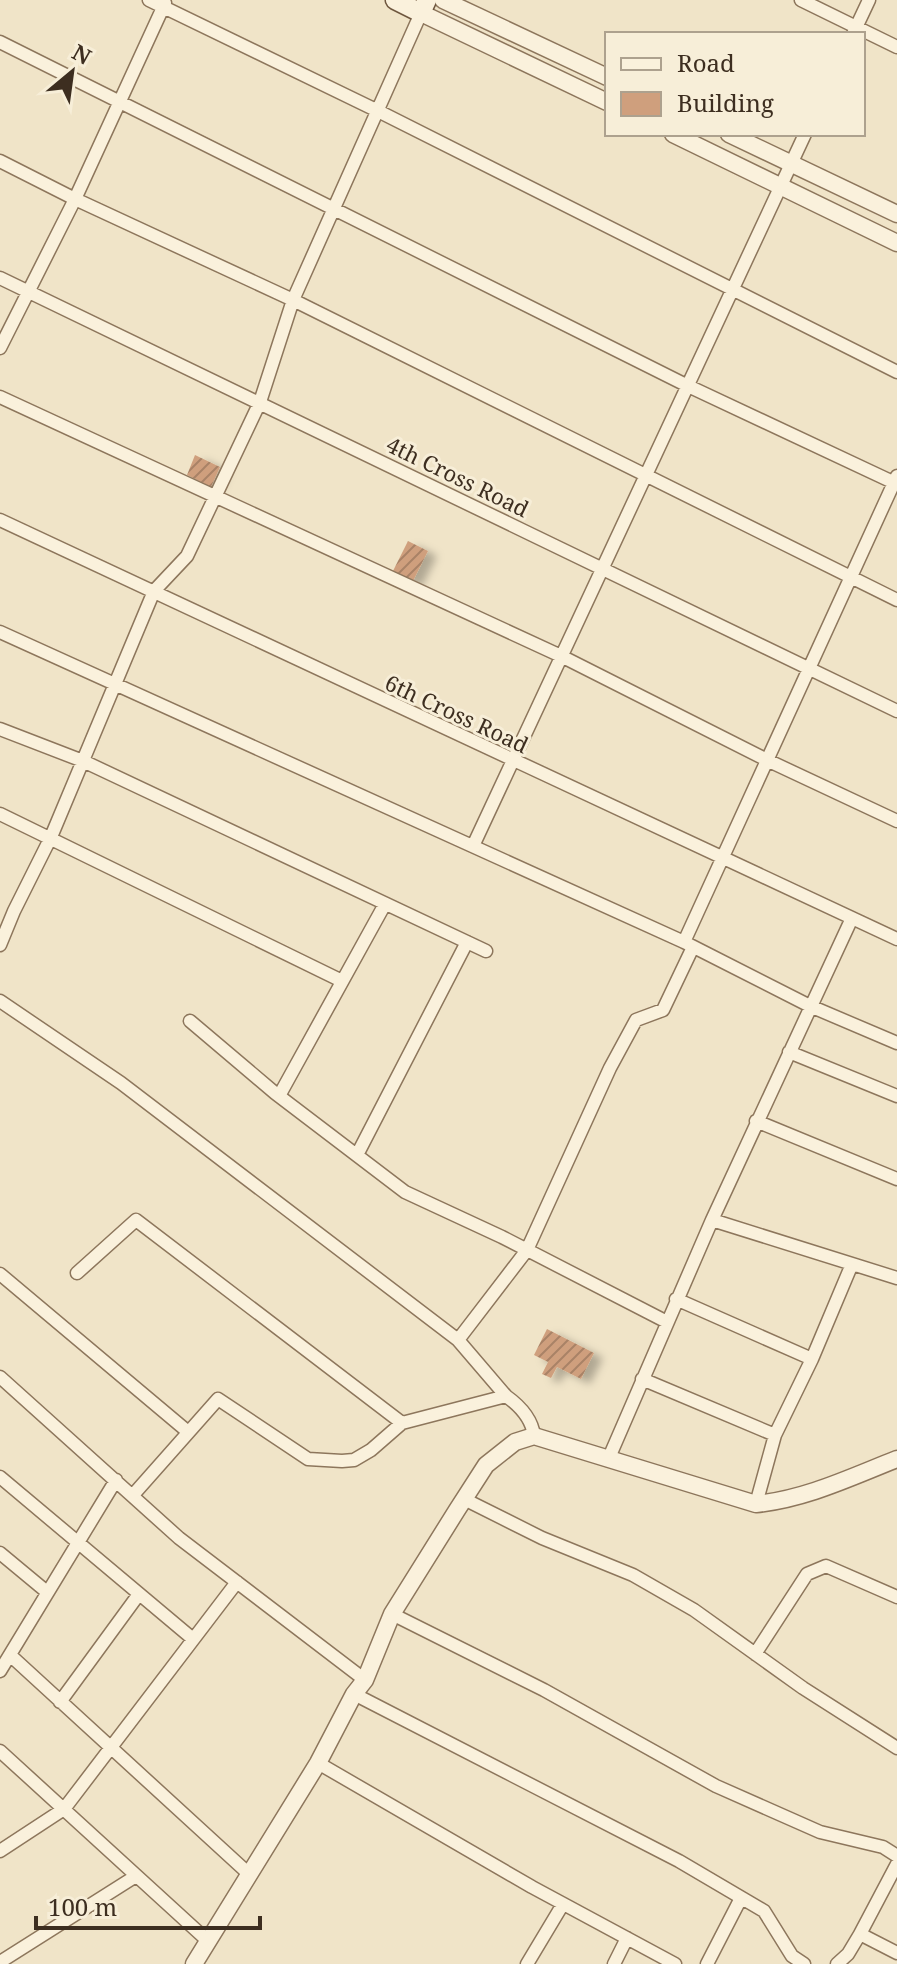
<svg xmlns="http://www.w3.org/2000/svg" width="897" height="1964" font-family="'Noto Serif',serif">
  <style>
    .building { fill: url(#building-hatch); filter: url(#shadow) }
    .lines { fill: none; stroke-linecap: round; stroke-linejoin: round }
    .minor-casing { stroke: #8d765c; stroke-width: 15 }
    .tertiary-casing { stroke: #8d765c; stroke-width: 19 }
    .secondary-casing { stroke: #6f573f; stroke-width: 21 }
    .minor { stroke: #faf1dc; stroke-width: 12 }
    .tertiary { stroke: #faf1dc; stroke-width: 16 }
    .secondary { stroke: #faf1dc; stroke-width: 18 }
    .labels { text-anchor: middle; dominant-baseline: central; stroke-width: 6; stroke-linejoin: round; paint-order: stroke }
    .street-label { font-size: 22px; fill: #3d2e20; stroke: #f7eed8 }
  </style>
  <defs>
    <pattern id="building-hatch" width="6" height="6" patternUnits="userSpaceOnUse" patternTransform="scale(2)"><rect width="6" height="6" fill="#cf9f7d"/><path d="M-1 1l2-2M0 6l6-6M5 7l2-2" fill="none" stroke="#a98266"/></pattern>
    <filter id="shadow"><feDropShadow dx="9" dy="5" stdDeviation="4" flood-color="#0004"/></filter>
  </defs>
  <rect width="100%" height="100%" fill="#f0e4c8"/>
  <path class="building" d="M195,455L220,467L211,487L187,475Z
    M408,541L428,551L412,583L392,573Z
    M547,1329L594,1353L581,1379L557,1367L551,1378L542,1374L548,1362L534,1355Z"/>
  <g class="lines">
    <defs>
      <path id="minor" d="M149,0L378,111L897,372
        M801,0L897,47
        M853,34L869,0
        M0,42L686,385L897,484
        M0,161L75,199L293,300L897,600
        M0,278L897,711
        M0,348L75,199L165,3
        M0,397L561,656L769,761L897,821
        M897,476L684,942L810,1006L897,1043
        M0,520L897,939
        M0,632L684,942
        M0,729L83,761L486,951
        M0,814L342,981
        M473,846L805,134
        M0,945L14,911L51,837L154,591L187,556L260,402L293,300L421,13
        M0,1001L121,1083L458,1340L506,1396
        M190,1021L275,1093L405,1192L502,1237L667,1322
        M789,1052L897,1096
        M279,1096L385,904
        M756,1121L897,1179
        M357,1155L467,942
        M712,1220L897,1278
        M77,1273L136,1220L402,1423
        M0,1274L187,1431
        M676,1299L812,1359
        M458,1340L527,1250L610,1068L636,1020L663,1010L693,947
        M0,1377L179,1538L365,1680
        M642,1379L775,1435
        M608,1460L712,1220L852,918
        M0,1477L193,1639
        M133,1495L218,1399L308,1459L342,1461L354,1460L371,1450L402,1423L506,1396C520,1406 532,1418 534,1436
        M464,1499L542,1538L633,1575L694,1610L803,1688L897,1748
        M756,1504L775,1435L812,1359L852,1264
        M0,1553L47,1592
        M392,1614L544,1690L716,1786L820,1832L883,1847L897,1856
        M755,1654L807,1574L826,1566L897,1597
        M10,1655L249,1874
        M0,1671L116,1480
        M354,1694L679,1861L764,1911L792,1956L804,1964
        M60,1702L139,1594
        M0,1751L208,1941
        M318,1763L532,1887L675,1964
        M0,1851L64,1809L237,1582
        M860,1934L897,1864
        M0,1962L136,1876
        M527,1964L563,1904
        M614,1964L627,1938
        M707,1964L741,1898
        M837,1964L848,1954L860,1934L897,1953"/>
      <path id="tertiary" d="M443,0L607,77
        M421,13L607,102
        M673,134L897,243
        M729,134L897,214
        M194,1964L318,1763L354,1694L365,1680L392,1614L457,1510L486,1465L515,1442L534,1436L756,1504C806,1499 851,1477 897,1459"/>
      <path id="secondary" d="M395,0L421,13L427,0"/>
    </defs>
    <use href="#minor" class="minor-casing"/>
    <use href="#tertiary" class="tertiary-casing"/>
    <use href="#secondary" class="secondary-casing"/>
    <use href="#minor" class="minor"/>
    <use href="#tertiary" class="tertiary"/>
    <use href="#secondary" class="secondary"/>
  </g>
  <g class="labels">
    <g class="street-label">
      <text transform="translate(458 476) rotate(26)">4th Cross Road</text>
      <text transform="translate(457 713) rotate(25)">6th Cross Road</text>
    </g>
  </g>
  <rect x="605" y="32" width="260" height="104" fill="#f7eed8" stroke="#ada18e" stroke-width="2"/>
  <rect x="621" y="58" width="40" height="12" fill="#faf1dc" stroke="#ada18e" stroke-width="2"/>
  <text x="677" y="72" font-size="24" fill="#3d2e20">Road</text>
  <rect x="621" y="92" width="40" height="24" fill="#cf9f7d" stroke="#ada18e" stroke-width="2"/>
  <text x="677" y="112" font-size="24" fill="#3d2e20">Building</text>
  <g transform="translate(72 72) rotate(29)" stroke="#f7eed8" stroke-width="6" paint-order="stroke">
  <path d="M0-6L14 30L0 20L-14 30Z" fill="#3d2e20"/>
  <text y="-12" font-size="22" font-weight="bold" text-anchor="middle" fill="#3d2e20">N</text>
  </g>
  <path d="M36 1916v12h224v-12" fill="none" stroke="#3d2e20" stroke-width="4"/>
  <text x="48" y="1916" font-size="24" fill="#3d2e20" stroke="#f7eed8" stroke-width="6" paint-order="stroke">100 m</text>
</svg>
